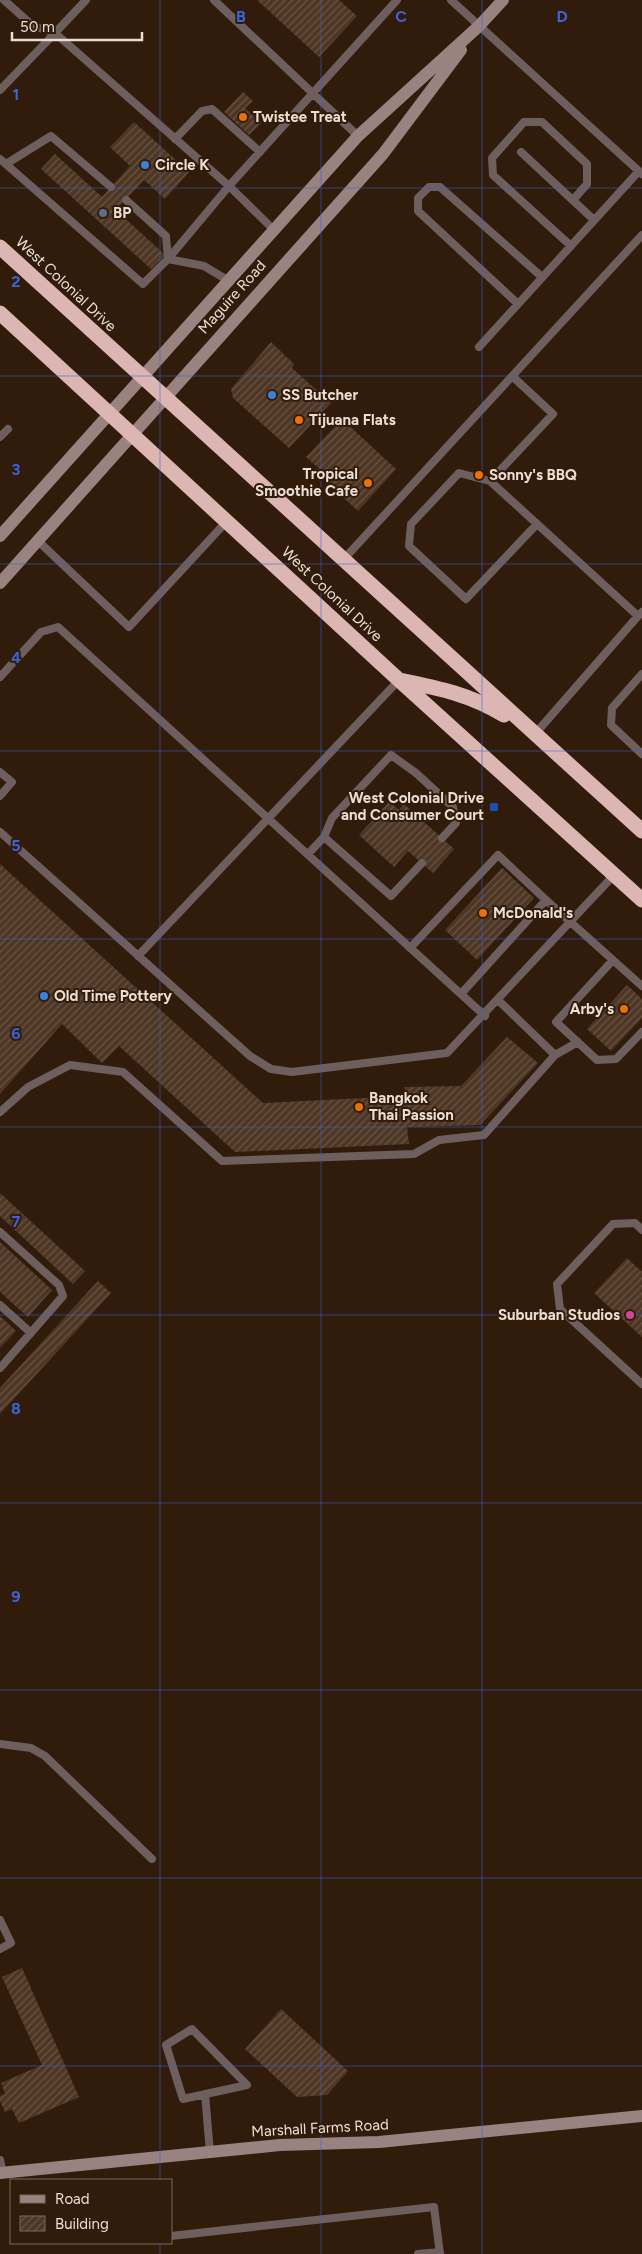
<svg xmlns="http://www.w3.org/2000/svg" width="642" height="2254" font-family="Figtree,sans-serif">
  <style>
    .building { fill: url(#building-hatch) }
    .lines { fill: none; stroke-linecap: round; stroke-linejoin: round }
    .lane { stroke: #6e5f5e; stroke-width: 8 }
    .secondary { stroke: #9a8281; stroke-width: 12 }
    .highway { stroke: #dbb6b3; stroke-width: 15 }
    .grid { fill: none; stroke: #3c63d7; stroke-width: 1; stroke-opacity: 0.55 }
    .food-dot { fill: #e8710a; stroke: #311c0b; stroke-width: 2 }
    .shop-dot { fill: #3f7fe0; stroke: #311c0b; stroke-width: 2 }
    .service-dot { fill: #5c6f8a; stroke: #311c0b; stroke-width: 2 }
    .transit-dot { fill: #1a4fb4; stroke: #311c0b; stroke-width: 2 }
    .hotel-dot { fill: #d1479c; stroke: #311c0b; stroke-width: 2 }
    .labels { text-anchor: middle; dominant-baseline: central; stroke-width: 4; stroke-linejoin: round; paint-order: stroke }
    .poi-label { font-size: 15px; font-weight: bold; fill: #ecddd2; stroke: #311c0b; text-anchor: start }
    .street-label { font-size: 15px; fill: #ecddd2; stroke: #311c0b }
    .grid-label { font-size: 16px; text-anchor: middle; font-weight: bold; fill: #3c63d7; stroke: #311c0b; stroke-width: 4; stroke-linejoin: round; paint-order: stroke }
  </style>
  <defs>
    <pattern id="building-hatch" width="6" height="6" patternUnits="userSpaceOnUse" patternTransform="scale(1.25)"><rect width="6" height="6" fill="#4e3625"/><path d="M-1 1l2-2M0 6l6-6M5 7l2-2" fill="none" stroke="#685344"/></pattern>
  </defs>
  <rect width="100%" height="100%" fill="#311c0b"/>
  <path class="building" d="M257,0H339L357,16L319,57Z
    M243,92L253,101L245,108L261,123L249,135L224,112Z
    M134,122L189,172L165,199L144,180L116,210L165,255L151,269L41,169L55,154L102,197L130,166L110,147Z
    M271,342L294,364L292,368L331,403L289,448L233,398L231,389Z
    M342,419L396,469L358,511L321,477L324,473L306,457Z
    M389,802L399,810L404,804L454,849L433,873L408,851L394,867L359,835Z
    M0,864L263,1103L405,1096V1087L461,1086L507,1037L538,1063L480,1125L407,1127L409,1144L235,1152L119,1046L102,1063L62,1024L0,1094Z
    M502,868L534,898L477,960L445,930Z
    M627,985L642,999V1018L611,1051L587,1029Z
    M0,1193L85,1271L73,1284L0,1216Z
    M0,1242L52,1290L28,1317L0,1292Z
    M627,1258L642,1272V1337L594,1293Z
    M98,1281L111,1293L0,1414V1388Z
    M0,1316L16,1331L0,1348Z
    M22,1968L79,2097L19,2123L12,2109L5,2112L0,2101V2096L5,2094L1,2083L42,2065L2,1977Z
    M281,2009L348,2071L327,2095L297,2097L245,2049Z"/>
  <g class="lines">
    <path class="lane" d="M4,0L33,26L55,33L86,0
      M214,0L358,136
      M451,0L642,174
      M0,90L55,33L229,186L274,230
      M175,139L202,111L212,109L260,152
      M521,152L594,220
      M0,159L143,284L168,259L229,186L397,0
      M6,164L51,136L111,187
      M126,200L166,236L168,259
      M571,246L493,175L492,158L524,122H542L587,164V184L573,200
      M168,259L204,266L229,281
      M518,304L418,211V198L429,187H440L542,277
      M479,347L639,171
      M512,376L553,414L490,481L638,616L642,612
      M0,437L8,429
      M490,481L459,473L411,524L409,546L466,599L537,524
      M38,541L129,627L227,521
      M343,560L642,235
      M642,674L612,708L611,725L642,754
      M0,677L41,632L58,627L485,1016
      M535,734L638,616
      M0,772L12,782L0,796
      M0,832L250,1056L271,1069L292,1072L447,1053L614,875
      M308,854L324,837
      M422,863L391,896L324,837L332,818L391,755L416,773L453,807L456,823L442,838
      M410,948L498,855L546,900
      M138,956L399,680
      M613,960L556,1022L597,1060L616,1059L642,1032
      M461,994L546,900L642,986
      M555,1055L578,1042
      M0,1112L28,1087L70,1065L123,1072L222,1161L414,1154L439,1140L484,1135L555,1055L499,1001
      M642,1230L635,1223L613,1224L557,1284L560,1309L642,1384
      M0,1232L59,1285L63,1296L0,1368
      M0,1305L31,1333
      M0,1744L31,1748L45,1756L152,1859
      M0,1920L11,1943L0,1949
      M192,2029L247,2085L183,2099L166,2045Z
      M205,2094L210,2153
      M0,2160L3,2173
      M171,2236L434,2207L440,2254
      M418,2254L440,2252"/>
    <path class="secondary" d="M0,536L358,136L479,26L503,0
      M0,583L383,154L461,50
      M0,2173L280,2145L379,2142L642,2116"/>
    <path class="highway" d="M0,247L642,831
      M0,313L399,680L642,900
      M399,680C438,688 469,694 504,715"/>
  </g>
  <path class="grid" d="M160,0V2180M321,0V2254M482,0V2254M0,188H642M0,376H642M0,564H642M0,751H642M0,939H642M0,1127H642M0,1315H642M0,1503H642M0,1690H642M0,1878H642M0,2066H642M160,2243V2254"/>
  <g class="food-dot">
    <circle cx="243" cy="117" r="5"/>
    <circle cx="299" cy="420" r="5"/>
    <circle cx="479" cy="475" r="5"/>
    <circle cx="368" cy="483" r="5"/>
    <circle cx="483" cy="913" r="5"/>
    <circle cx="624" cy="1009" r="5"/>
    <circle cx="359" cy="1107" r="5"/>
  </g>
  <g class="shop-dot">
    <circle cx="145" cy="165" r="5"/>
    <circle cx="272" cy="395" r="5"/>
    <circle cx="44" cy="996" r="5"/>
  </g>
  <circle class="service-dot" cx="103" cy="213" r="5"/>
  <rect class="transit-dot" x="489" y="802" width="10" height="10" rx="2.5"/>
  <circle class="hotel-dot" cx="630" cy="1315" r="5"/>
  <g class="labels">
    <g class="poi-label">
      <text x="253" y="117">Twistee Treat</text>
      <text x="155" y="165">Circle K</text>
      <text x="113" y="213">BP</text>
      <text x="282" y="395">SS Butcher</text>
      <text x="309" y="420">Tijuana Flats</text>
      <text x="358" y="474" text-anchor="end">Tropical<tspan x="358" dy="17">Smoothie Cafe</tspan></text>
      <text x="489" y="475">Sonny's BBQ</text>
      <text x="484" y="798" text-anchor="end">West Colonial Drive<tspan x="484" dy="17">and Consumer Court</tspan></text>
      <text x="493" y="913">McDonald's</text>
      <text x="54" y="996">Old Time Pottery</text>
      <text x="614" y="1009" text-anchor="end">Arby's</text>
      <text x="369" y="1098">Bangkok<tspan x="369" dy="17">Thai Passion</tspan></text>
      <text x="620" y="1315" text-anchor="end">Suburban Studios</text>
    </g>
    <g class="street-label">
      <text transform="translate(66 284) rotate(43)">West Colonial Drive</text>
      <text transform="translate(232 297) rotate(-48)">Maguire Road</text>
      <text transform="translate(332 594) rotate(43)">West Colonial Drive</text>
      <text transform="translate(320 2128) rotate(-3)">Marshall Farms Road</text>
    </g>
  </g>
  <g class="grid-label">
    <text x="241" y="22">B</text>
    <text x="401" y="22">C</text>
    <text x="562" y="22">D</text>
    <text x="16" y="100">1</text>
    <text x="16" y="287">2</text>
    <text x="16" y="475">3</text>
    <text x="16" y="663">4</text>
    <text x="16" y="851">5</text>
    <text x="16" y="1039">6</text>
    <text x="16" y="1227">7</text>
    <text x="16" y="1414">8</text>
    <text x="16" y="1602">9</text>
  </g>
  <rect x="10" y="2179" width="162" height="65" fill="#311c0b" stroke="#7c695b"/>
  <rect x="20" y="2195" width="25" height="8" fill="#9a8281" stroke="#7c695b"/>
  <text x="55" y="2204" font-size="15" fill="#ecddd2">Road</text>
  <rect x="20" y="2216" width="25" height="15" fill="url(#building-hatch)" stroke="#7c695b"/>
  <text x="55" y="2229" font-size="15" fill="#ecddd2">Building</text>
  <path d="M12 32v8h130v-8" fill="none" stroke="#ecddd2" stroke-width="2.5"/>
  <text x="20" y="32" font-size="15" fill="#ecddd2" stroke="#311c0b" stroke-width="4" paint-order="stroke">50 m</text>
</svg>
